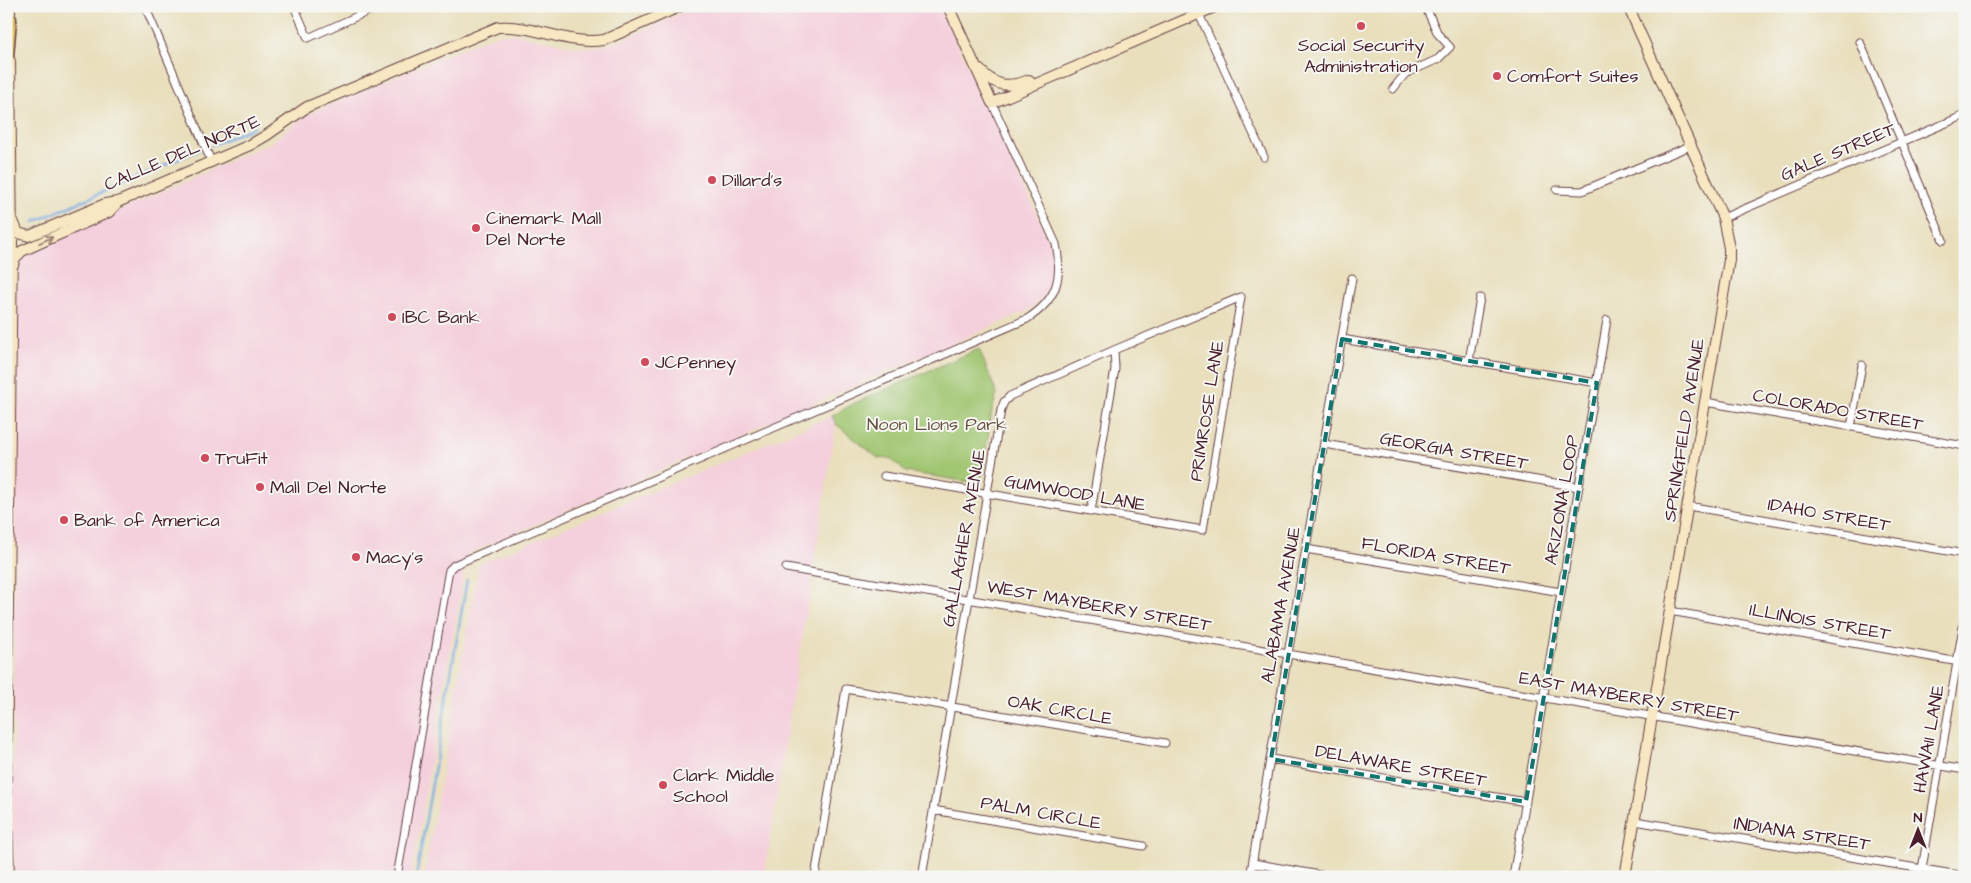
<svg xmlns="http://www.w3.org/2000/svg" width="1971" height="883" font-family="'Architects Daughter',sans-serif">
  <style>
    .built { fill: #f4cfdc }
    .green { fill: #a0c671; stroke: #75724e }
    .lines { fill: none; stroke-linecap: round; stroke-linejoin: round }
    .stream { stroke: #75a8e1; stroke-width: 2.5 }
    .street-casing { stroke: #623c41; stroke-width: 9 }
    .secondary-casing { stroke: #623c41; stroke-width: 12 }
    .highway-casing { stroke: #623c41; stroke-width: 15 }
    .street { stroke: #fff; stroke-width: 7 }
    .secondary { stroke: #f7e8c3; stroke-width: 10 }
    .highway { stroke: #ecc669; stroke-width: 12 }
    .oneway { stroke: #a08477 }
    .marked { fill: none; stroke: #0f766e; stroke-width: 4; stroke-dasharray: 10 6; stroke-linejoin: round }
    .poi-dot { fill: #d1495b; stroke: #f6f6f2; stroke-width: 2 }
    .labels { text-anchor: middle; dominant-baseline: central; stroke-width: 4; stroke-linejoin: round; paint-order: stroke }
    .poi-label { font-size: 18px; fill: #4a1f2b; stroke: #f6f6f2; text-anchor: start }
    .street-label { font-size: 18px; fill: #4a1f2b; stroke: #f6f6f2 }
    .park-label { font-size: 18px; fill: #645140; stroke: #f6f6f2 }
  </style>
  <rect width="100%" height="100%" fill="#f6f6f2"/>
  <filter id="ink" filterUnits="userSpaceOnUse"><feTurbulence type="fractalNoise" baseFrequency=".02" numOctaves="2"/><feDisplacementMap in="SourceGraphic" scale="10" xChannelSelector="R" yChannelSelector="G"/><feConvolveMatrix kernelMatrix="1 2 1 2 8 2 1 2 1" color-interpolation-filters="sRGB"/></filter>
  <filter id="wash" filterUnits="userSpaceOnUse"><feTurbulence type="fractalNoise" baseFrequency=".0096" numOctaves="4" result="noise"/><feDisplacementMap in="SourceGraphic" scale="20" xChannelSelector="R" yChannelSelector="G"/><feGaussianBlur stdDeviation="1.12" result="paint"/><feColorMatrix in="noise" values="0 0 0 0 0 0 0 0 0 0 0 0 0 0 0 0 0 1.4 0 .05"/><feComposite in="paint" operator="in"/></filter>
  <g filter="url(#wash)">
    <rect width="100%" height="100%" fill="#e9dfbc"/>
    <path class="built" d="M697,6H940L1052,247L1055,260L1054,270L1052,281L1042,299L1027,311L467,554L411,877H15L13,834L16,261L20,256L272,142L299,120L307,115L489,37L497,35L514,34L577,47L595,48L618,42Z
      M832,416L836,424L764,877H424L479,564Z"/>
    <path class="green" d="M979,349L997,394L992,410L982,476L970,482L906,472L891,459L878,458L836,424L832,416L855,403Z"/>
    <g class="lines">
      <path class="stream" d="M212,145L254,127
        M34,222L199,150
        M416,877L467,580"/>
    </g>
  </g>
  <g filter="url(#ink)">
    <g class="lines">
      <defs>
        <path id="street" d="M145,6L211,161
          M294,6L308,38L380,6
          M1199,14L1264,157
          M1860,42L1943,240
          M1393,89L1405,74L1438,59L1450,47L1438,34L1425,6
          M1557,190L1582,191L1692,145
          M1723,218L1965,115
          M1342,339L1597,383
          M1469,361L1480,298
          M1705,402L1965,446
          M1851,427L1862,365
          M1324,444L1579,487
          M884,476L1203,530L1241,297
          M1688,506L1965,554
          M1091,511L1115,369L1114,350
          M1306,549L1561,592
          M786,568L1965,770
          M1670,611L1965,663
          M1271,759L1526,802
          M933,810L1143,846
          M1635,821L1965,876
          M1253,863L1331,877
          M1922,869L1965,615
          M397,877L448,575L449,570L454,565L1027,319C1057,300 1063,278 1056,244L992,103
          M815,877L846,689L1165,743
          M922,877L1001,410L1004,402L1010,396L1114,350L1241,297
          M1250,877L1352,278
          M1513,877L1607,320"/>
        <path id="secondary" d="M948,6L992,103L1217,6
          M10,27V6
          M980,70C996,87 1008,88 1029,80
          M13,221L18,233L29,236L105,204L118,202L250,145L267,135L307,107L498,27C534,24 568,46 604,40L681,6
          M13,265L15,258L22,251L109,212L118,202
          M6,780L12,243L10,61
          M6,789L9,877
          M1625,877L1729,260V248L1723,218L1628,6"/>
        <path id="highway" d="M6,70L10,19"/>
      </defs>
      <use href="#street" class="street-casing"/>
      <use href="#secondary" class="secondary-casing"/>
      <use href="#highway" class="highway-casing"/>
      <use href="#street" class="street"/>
      <use href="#secondary" class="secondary"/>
      <use href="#highway" class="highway"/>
    </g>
    <defs><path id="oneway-shaft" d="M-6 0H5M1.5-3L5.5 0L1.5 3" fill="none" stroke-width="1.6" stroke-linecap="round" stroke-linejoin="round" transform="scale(1.25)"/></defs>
    <use class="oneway" href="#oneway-shaft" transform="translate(46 240) rotate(-24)"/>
  </g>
  <path class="marked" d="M1342,339L1597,383L1526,802L1271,759Z"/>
  <g class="poi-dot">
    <circle cx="1361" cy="26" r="5"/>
    <circle cx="1497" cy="76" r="5"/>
    <circle cx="712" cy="180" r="5"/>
    <circle cx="476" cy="228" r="5"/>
    <circle cx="392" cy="317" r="5"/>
    <circle cx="645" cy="362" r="5"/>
    <circle cx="205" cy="458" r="5"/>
    <circle cx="260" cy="487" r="5"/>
    <circle cx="64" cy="520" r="5"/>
    <circle cx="356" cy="557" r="5"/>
    <circle cx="663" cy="785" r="5"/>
  </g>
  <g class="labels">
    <g class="poi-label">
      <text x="1361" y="45" text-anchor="middle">Social Security<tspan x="1361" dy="21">Administration</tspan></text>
      <text x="1507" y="76">Comfort Suites</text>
      <text x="722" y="180">Dillard's</text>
      <text x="486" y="218">Cinemark Mall<tspan x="486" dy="21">Del Norte</tspan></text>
      <text x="402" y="317">IBC Bank</text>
      <text x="655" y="362">JCPenney</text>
      <text x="215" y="458">TruFit</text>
      <text x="270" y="487">Mall Del Norte</text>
      <text x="74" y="520">Bank of America</text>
      <text x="366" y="557">Macy's</text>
      <text x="673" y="775">Clark Middle<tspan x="673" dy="21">School</tspan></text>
    </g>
    <g class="street-label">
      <text transform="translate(1838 152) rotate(-23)">GALE STREET</text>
      <text transform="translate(182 153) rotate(-23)">CALLE DEL NORTE</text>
      <text transform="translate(1838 410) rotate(10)">COLORADO STREET</text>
      <text transform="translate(1207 411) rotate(-81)">PRIMROSE LANE</text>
      <text transform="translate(1684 430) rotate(-81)">SPRINGFIELD AVENUE</text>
      <text transform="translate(1454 451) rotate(10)">GEORGIA STREET</text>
      <text transform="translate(1075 493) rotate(10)">GUMWOOD LANE</text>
      <text transform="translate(1562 500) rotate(-80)">ARIZONA LOOP</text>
      <text transform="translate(1829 515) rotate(10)">IDAHO STREET</text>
      <text transform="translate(964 538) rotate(-80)">GALLAGHER AVENUE</text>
      <text transform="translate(1436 556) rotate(10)">FLORIDA STREET</text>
      <text transform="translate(1281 605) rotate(-80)">ALABAMA AVENUE</text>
      <text transform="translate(1099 606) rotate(10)">WEST MAYBERRY STREET</text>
      <text transform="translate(1820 622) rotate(10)">ILLINOIS STREET</text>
      <text transform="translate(1629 697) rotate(10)">EAST MAYBERRY STREET</text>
      <text transform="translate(1060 710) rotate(10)">OAK CIRCLE</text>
      <text transform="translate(1929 739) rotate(-80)">HAWAII LANE</text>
      <text transform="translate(1401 766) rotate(10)">DELAWARE STREET</text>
      <text transform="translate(1041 813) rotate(10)">PALM CIRCLE</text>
      <text transform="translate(1802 834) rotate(9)">INDIANA STREET</text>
    </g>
    <g class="park-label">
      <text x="937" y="424">Noon Lions Park</text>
    </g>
  </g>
  <rect width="1971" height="883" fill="none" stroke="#f6f6f2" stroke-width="25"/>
  <g transform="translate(1918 830)" stroke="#f6f6f2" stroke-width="4" paint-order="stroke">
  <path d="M0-4L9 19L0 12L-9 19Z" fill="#4a1f2b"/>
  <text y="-8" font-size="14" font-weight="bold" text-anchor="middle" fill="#4a1f2b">N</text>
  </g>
</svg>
